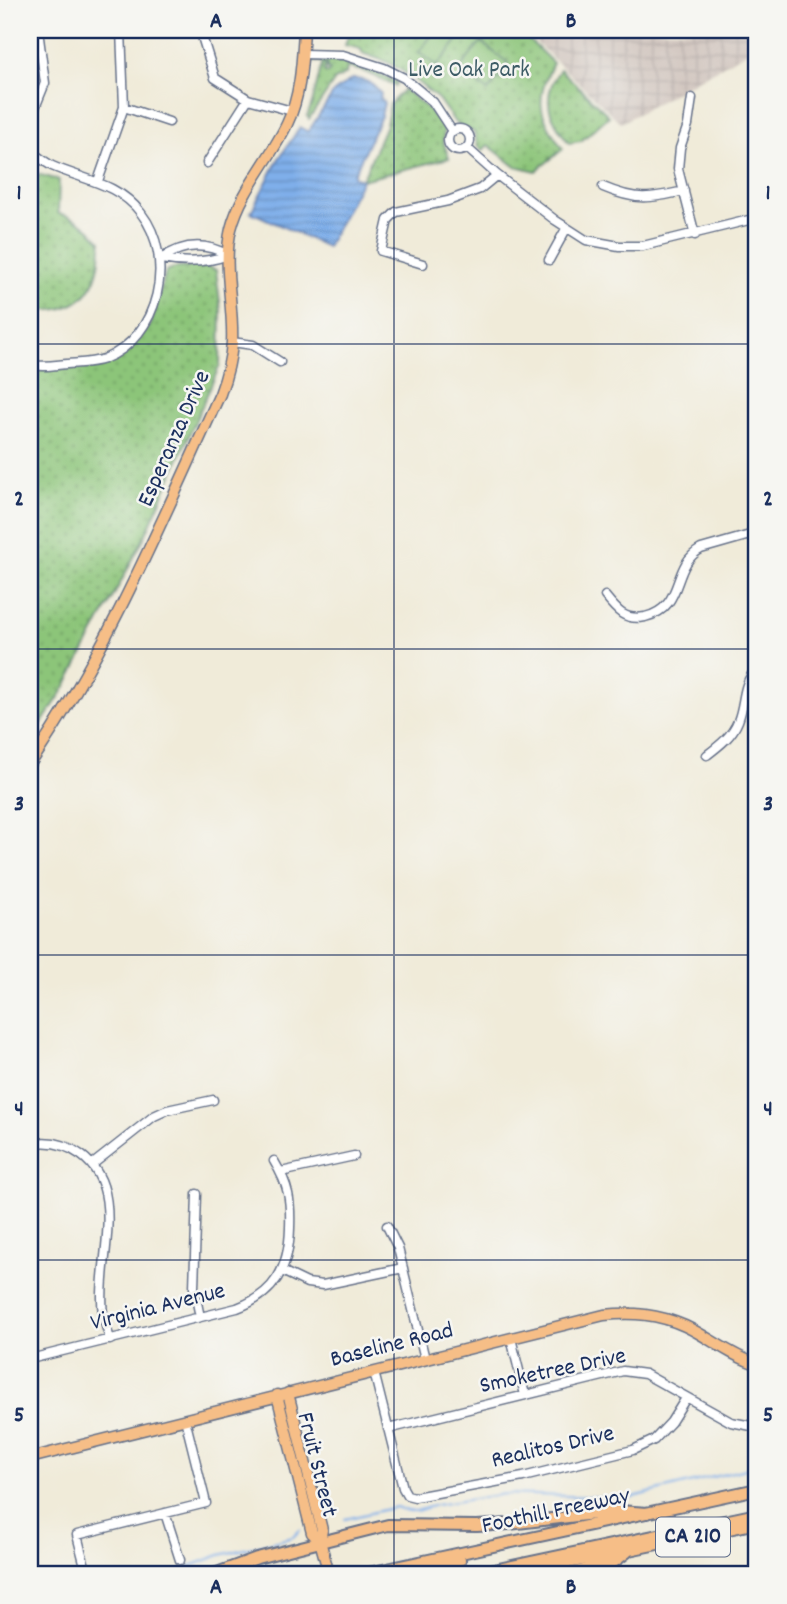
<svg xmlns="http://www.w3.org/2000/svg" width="787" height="1604" font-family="Dekko,sans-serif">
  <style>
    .industrial { fill: url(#industrial-grid) }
    .green { fill: url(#green-dots); stroke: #547a6c; stroke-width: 2 }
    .pitch { fill: #8cc579; stroke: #547a6c; stroke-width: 2 }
    .water { fill: url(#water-rules); stroke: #4d6fa4; stroke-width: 2 }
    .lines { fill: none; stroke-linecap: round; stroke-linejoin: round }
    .stream { stroke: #7fafea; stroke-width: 2 }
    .minor-casing { stroke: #667189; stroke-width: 11 }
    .major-casing { stroke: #667189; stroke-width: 13 }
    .highway-casing { stroke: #667189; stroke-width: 14 }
    .minor { stroke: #fff; stroke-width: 8 }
    .major { stroke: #f6be87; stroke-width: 10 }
    .highway { stroke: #f6be87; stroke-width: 10 }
    .grid { fill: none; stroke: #1b2f5e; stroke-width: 2; stroke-opacity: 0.55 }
    .labels { text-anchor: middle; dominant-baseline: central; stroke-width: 5; stroke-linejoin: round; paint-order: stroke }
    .shield { fill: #f6f6f2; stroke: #5d6b8a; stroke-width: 2 }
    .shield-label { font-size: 23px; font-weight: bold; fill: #1b2f5e }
    .park-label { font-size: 24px; fill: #3d5c66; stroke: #f6f6f2 }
    .street-label { font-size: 24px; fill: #1b2f5e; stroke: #f6f6f2 }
    .neatline { fill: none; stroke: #1b2f5e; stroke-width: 2.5 }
    .grid-label { font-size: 23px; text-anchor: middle; font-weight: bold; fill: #1b2f5e }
  </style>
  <defs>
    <pattern id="industrial-grid" width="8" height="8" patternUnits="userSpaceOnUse" patternTransform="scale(1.75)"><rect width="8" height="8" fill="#cec1ba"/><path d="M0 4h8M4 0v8" fill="none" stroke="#b0a6a2"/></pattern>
    <pattern id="green-dots" width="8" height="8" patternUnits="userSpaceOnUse" patternTransform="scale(1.75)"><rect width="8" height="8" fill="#8cc579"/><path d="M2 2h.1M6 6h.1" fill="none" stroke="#72a066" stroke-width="1.8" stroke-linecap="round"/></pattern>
    <pattern id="water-rules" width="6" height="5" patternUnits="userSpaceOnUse" patternTransform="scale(1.75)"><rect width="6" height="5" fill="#7fafea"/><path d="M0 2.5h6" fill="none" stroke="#678fc1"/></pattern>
  </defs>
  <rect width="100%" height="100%" fill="#f6f6f2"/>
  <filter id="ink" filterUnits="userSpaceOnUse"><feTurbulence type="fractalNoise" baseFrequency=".0143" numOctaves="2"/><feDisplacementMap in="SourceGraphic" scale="14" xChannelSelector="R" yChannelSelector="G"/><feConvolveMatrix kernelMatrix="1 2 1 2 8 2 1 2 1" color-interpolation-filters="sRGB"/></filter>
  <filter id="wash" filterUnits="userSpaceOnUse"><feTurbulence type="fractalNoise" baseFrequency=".00686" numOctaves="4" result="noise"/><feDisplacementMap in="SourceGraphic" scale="28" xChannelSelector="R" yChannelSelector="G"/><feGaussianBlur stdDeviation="1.57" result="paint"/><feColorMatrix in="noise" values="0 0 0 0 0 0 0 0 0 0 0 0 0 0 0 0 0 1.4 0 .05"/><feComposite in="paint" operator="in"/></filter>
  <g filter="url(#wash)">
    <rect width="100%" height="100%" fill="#f0ebd9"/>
    <path class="industrial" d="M523,30H757V46L621,123Z"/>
    <path class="green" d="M355,30H519L553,63C534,103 539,114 563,149L536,171L515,166L488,145L482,151L477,144L474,132L456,124L438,99L409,75L387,62L362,53L361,49L345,45L348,36L353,37Z
      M310,60C318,61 327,60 337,61C359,64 378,72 397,82L395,86L365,72L347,67L346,74L335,80L309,119L307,116L312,104L322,64H326L324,71L328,73L330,70L327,69V62H310Z
      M560,69L609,116L581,141L569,143C549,117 540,99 560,69Z
      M404,89L428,109L444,130L443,141L449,158L362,180L386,125L390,104Z
      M30,172L59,180L58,213C77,218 88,227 101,241C101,276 91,306 52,310C44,310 37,312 30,309Z
      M205,266L216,270L221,312L220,365L145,536L65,688L30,741V396L35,373L43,369L91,368L127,352L151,325L166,271L174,268Z"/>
    <path class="pitch" d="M436,30H462L464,32L437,66L419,52Z
      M481,42L509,64L488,91L460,69Z"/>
    <path class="water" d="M352,79C367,79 372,83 381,94L380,97L384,103L381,116L353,176L362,180L327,247L251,212L278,160L300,127L308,132L334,92Z"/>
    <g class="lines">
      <path class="stream" d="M345,1519L396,1507L407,1511H416L436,1505L504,1494L629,1498L757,1466
        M188,1567L220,1555L293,1537L300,1530
        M163,1574L170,1573"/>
    </g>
  </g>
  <g filter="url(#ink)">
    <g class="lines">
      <defs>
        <path id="minor" d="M200,30L215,78L248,99L292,111
          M303,54L343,55L384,68L404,78L433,102L452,131
          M692,98L688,125L680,148L678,169L695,235
          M124,107L169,122
          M30,120L45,83L38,30
          M448 140a11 11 0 1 1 22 0a11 11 0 1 1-22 0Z
          M467,148L497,175L555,220L586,240L619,246H643L757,218
          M30,151C37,156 45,162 52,166C84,180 118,183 141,213C176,258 160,337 104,359C93,363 79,363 67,364C55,365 41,368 30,364
          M207,163L248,99
          M98,181L124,107L121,30
          M603,187C636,201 649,199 684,191
          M161,259C182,244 205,242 228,255
          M161,259C183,263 207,263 228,255
          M549,260L566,229
          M423,264L381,251L388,220L396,212L448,201L480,189L497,175
          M232,342L253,345L280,362
          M30,385L33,366
          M605,596C617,611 625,621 645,617C686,607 670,566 701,549L757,533
          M707,755C720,745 732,736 738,721C746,701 741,686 757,668
          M30,1144C48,1140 66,1144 81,1155C129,1190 96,1264 103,1314C104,1322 108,1331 110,1340
          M93,1164L154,1116L167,1110L213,1100
          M281,1172L354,1156
          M197,1194L194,1288L200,1317
          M387,1226L398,1248L425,1359
          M282,1271L307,1283L323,1285L403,1268
          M511,1338L525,1395
          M30,1359L237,1308C275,1294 289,1268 290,1228C291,1200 289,1186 274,1161
          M374,1372L403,1488L407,1495L415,1497L523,1477L633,1450L654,1440L671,1422L686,1398
          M388,1429L623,1371L645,1374L731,1422L757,1427
          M165,1513L180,1560
          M87,1574L77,1535L206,1503L185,1419"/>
        <path id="major" d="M30,764C108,650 162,520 220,394C226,378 231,360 232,342C234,304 222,267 231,229C241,190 270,160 287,124C301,95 302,62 304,30
          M288,1393L322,1530L320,1541L329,1574
          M277,1395L312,1533L320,1541
          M30,1458L604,1315C633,1312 658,1314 685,1326C709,1337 731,1356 757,1364"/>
        <path id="highway" d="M214,1574L257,1558L388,1525L477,1526L509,1524L619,1511L648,1513
          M364,1574L757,1489
          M399,1574L460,1560
          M475,1574L757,1514
          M515,1574L757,1523
          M568,1574L614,1562L627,1552"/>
      </defs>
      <use href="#minor" class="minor-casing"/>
      <use href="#major" class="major-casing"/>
      <use href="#highway" class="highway-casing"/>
      <use href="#minor" class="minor"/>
      <use href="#major" class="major"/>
      <use href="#highway" class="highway"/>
    </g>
  </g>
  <path class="grid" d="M394,30V1574M30,344H757M30,649H757M30,955H757M30,1260H757"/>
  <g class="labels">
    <rect class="shield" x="656" y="1517.5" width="74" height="39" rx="5"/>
    <g class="shield-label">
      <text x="693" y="1537">CA 210</text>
    </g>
    <g class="park-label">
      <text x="469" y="71">Live Oak Park</text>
    </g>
    <g class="street-label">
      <text transform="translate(175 439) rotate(-66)">Esperanza Drive</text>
      <text transform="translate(158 1308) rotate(-14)">Virginia Avenue</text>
      <text transform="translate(392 1346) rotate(-14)">Baseline Road</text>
      <text transform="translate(553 1372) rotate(-12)">Smoketree Drive</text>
      <text transform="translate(553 1448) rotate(-13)">Realitos Drive</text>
      <text transform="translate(316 1465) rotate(76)">Fruit Street</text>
      <text transform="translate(556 1512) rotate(-12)">Foothill Freeway</text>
    </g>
  </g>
  <rect width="787" height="1604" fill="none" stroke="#f6f6f2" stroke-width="77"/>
  <rect x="38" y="38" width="710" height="1528" class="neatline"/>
  <g class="grid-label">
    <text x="216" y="27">A</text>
    <text x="571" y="27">B</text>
    <text x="19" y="199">1</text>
    <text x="768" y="199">1</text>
    <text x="19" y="505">2</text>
    <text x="768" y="505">2</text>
    <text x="19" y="810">3</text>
    <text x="768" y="810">3</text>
    <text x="19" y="1115">4</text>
    <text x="768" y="1115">4</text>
    <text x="19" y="1421">5</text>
    <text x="768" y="1421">5</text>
    <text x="216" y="1593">A</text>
    <text x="571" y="1593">B</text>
  </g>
</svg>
